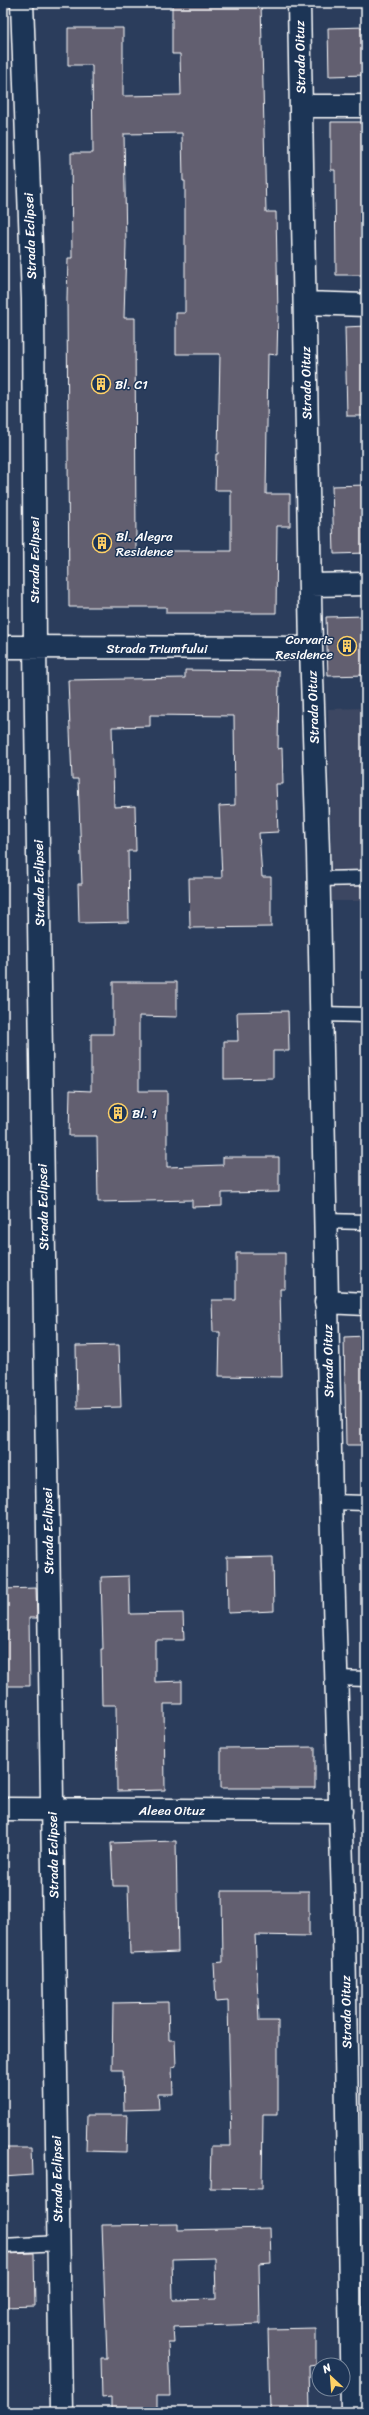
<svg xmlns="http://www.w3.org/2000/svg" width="369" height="2415" font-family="Sriracha,sans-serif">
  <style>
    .built { fill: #3c4762 }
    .building { fill: #625e70; stroke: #fff; fill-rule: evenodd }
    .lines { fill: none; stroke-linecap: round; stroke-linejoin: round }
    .service-casing { stroke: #fff; stroke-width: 17 }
    .minor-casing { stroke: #fff; stroke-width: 25 }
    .service { stroke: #1d3557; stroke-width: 14 }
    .minor { stroke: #1d3557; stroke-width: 22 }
    .labels { text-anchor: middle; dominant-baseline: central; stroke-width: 3; stroke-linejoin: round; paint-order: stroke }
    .street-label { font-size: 13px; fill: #fff; stroke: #1d3557 }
    .poi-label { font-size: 13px; fill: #fff; stroke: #1d3557; text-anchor: start }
  </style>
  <rect width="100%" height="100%" fill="#2b3d5c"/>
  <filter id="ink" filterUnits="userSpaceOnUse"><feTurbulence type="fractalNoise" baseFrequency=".025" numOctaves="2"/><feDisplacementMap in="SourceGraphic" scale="8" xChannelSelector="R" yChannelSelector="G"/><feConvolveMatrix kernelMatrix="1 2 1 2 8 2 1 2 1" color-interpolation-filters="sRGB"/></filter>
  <g filter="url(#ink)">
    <path class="built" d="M366,708V901H332L328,709Z"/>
    <path class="building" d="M172,3H261L266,212H276L278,314L277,355L268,354L266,494H290V526H277L276,613H166V607H69L67,299L68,258H72L71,153H93L92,65H68V28H123V96L181,95L180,54H172ZM182,133L183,181H185V313H176V354H220L218,454H216L215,490H231V551H136L135,318H124L126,244L124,134Z
      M366,27V75L329,76L328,28Z
      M331,122H366V275H336L335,170H331Z
      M366,326V416H347L345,327Z
      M366,485V553L334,554L332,486Z
      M366,616V675L328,676L326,617Z
      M185,670L279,671L278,749L282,748L283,784H276L278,832L259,833L262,877H271V927L190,928L189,878H222L219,806L235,805L234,716L150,715V726L112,727L114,807L135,806L136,851H128L129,922L79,923L78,884H82L78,779H72L68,680L185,678Z
      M113,982H177V1017L139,1016V1091H167V1167L223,1165V1157H279V1192L222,1193V1206L192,1207V1200L98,1202L97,1136H69L70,1090L91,1091V1034H113Z
      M288,1011L289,1051H273V1078L224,1079V1041H238L237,1012Z
      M236,1253H285V1289H280L282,1377L219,1376L220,1332H213L212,1300H236Z
      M366,1336V1445H346L344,1337Z
      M119,1345L121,1407L77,1408L76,1346Z
      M273,1557L274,1611L228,1613L227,1558Z
      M129,1576L130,1614L183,1613L184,1640H155V1682L182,1681V1704H164L165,1790L117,1791L116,1705H102L101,1649H103L101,1577Z
      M36,1588L37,1618H29L30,1686H3V1589Z
      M315,1747V1788H221V1748Z
      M176,1841L178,1952L130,1954L128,1886H113L111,1843Z
      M222,1891H309V1936L255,1935L259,2021H278V2114H263L262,2189L210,2188L211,2146H231L228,2001L216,2002L214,1963L223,1962Z
      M168,2002L169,2040H175L176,2066L172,2067L173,2094H158L159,2109L124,2110L123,2070H112L113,2003Z
      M87,2115H127L126,2152L86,2151Z
      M3,2148H31L32,2175L3,2177Z
      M178,2224V2230L270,2228L271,2263L259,2264L260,2324L173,2327L174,2343H168L170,2396H157V2412H111V2397L102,2398L101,2358H107L102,2225ZM215,2258L216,2299L173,2300L172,2259Z
      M34,2253L35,2306L3,2307V2254Z
      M316,2328V2365L309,2366L310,2412H270L268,2329Z"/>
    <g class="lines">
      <defs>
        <path id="service" d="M318,879L366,878
          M320,1014L366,1015
          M324,1221L366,1222
          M331,1502L366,1503
          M337,1678L366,1679
          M349,2175L366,2176
          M3,2246L58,2243
          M351,2346H366"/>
        <path id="minor" d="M22,3L33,299L35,648L61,2412
          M299,3L311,648L318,851L331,1502L344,1933L352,2412
          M301,106H366
          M305,303L366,305
          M310,585L366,584
          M3,647L311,648
          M326,1302L366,1304
          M3,1809L341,1811"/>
      </defs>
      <use href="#service" class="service-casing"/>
      <use href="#minor" class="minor-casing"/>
      <use href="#service" class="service"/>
      <use href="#minor" class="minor"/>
    </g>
  </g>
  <defs>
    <symbol id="building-ring" viewBox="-11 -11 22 22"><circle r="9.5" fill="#1d3557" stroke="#ffd166" stroke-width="1.5"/><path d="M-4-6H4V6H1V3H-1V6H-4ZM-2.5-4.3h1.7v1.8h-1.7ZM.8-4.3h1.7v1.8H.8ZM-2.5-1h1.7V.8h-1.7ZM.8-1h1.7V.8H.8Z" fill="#ffd166"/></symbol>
  </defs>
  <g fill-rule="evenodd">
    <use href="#building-ring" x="90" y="373" width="22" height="22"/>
    <use href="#building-ring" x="91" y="532" width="22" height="22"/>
    <use href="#building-ring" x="336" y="635" width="22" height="22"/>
    <use href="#building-ring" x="107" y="1102" width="22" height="22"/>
  </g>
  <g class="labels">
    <g class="street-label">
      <text transform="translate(300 57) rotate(-91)">Strada Oituz</text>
      <text transform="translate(30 236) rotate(-92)">Strada Eclipsei</text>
      <text transform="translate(306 383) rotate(-91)">Strada Oituz</text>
      <text transform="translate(34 560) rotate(-90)">Strada Eclipsei</text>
      <text x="157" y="648">Strada Triumfului</text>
      <text transform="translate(313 707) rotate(-92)">Strada Oituz</text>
      <text transform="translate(39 883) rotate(-91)">Strada Eclipsei</text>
      <text transform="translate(43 1207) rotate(-91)">Strada Eclipsei</text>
      <text transform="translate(328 1361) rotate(-91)">Strada Oituz</text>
      <text transform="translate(48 1531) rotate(-91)">Strada Eclipsei</text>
      <text x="172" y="1810">Aleea Oituz</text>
      <text transform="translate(53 1855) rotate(-91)">Strada Eclipsei</text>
      <text transform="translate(346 2012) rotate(-91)">Strada Oituz</text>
      <text transform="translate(57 2179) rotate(-91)">Strada Eclipsei</text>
    </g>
    <g class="poi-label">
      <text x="115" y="384">Bl. C1</text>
      <text x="116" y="536">Bl. Alegra<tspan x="116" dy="15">Residence</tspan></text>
      <text x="333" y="639" text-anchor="end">Corvaris<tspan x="333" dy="15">Residence</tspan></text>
      <text x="132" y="1113">Bl. 1</text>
    </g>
  </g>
  <rect width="369" height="2415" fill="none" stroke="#1d3557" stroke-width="16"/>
  <rect x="8" y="8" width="353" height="2399" fill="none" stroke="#fff" stroke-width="1.5" filter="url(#ink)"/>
  <g transform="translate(331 2377) rotate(334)"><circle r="19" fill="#1d3557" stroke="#77869a"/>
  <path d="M0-3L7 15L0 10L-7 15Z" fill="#ffd166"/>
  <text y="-6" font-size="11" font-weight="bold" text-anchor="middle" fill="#ffffff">N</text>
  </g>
</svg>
